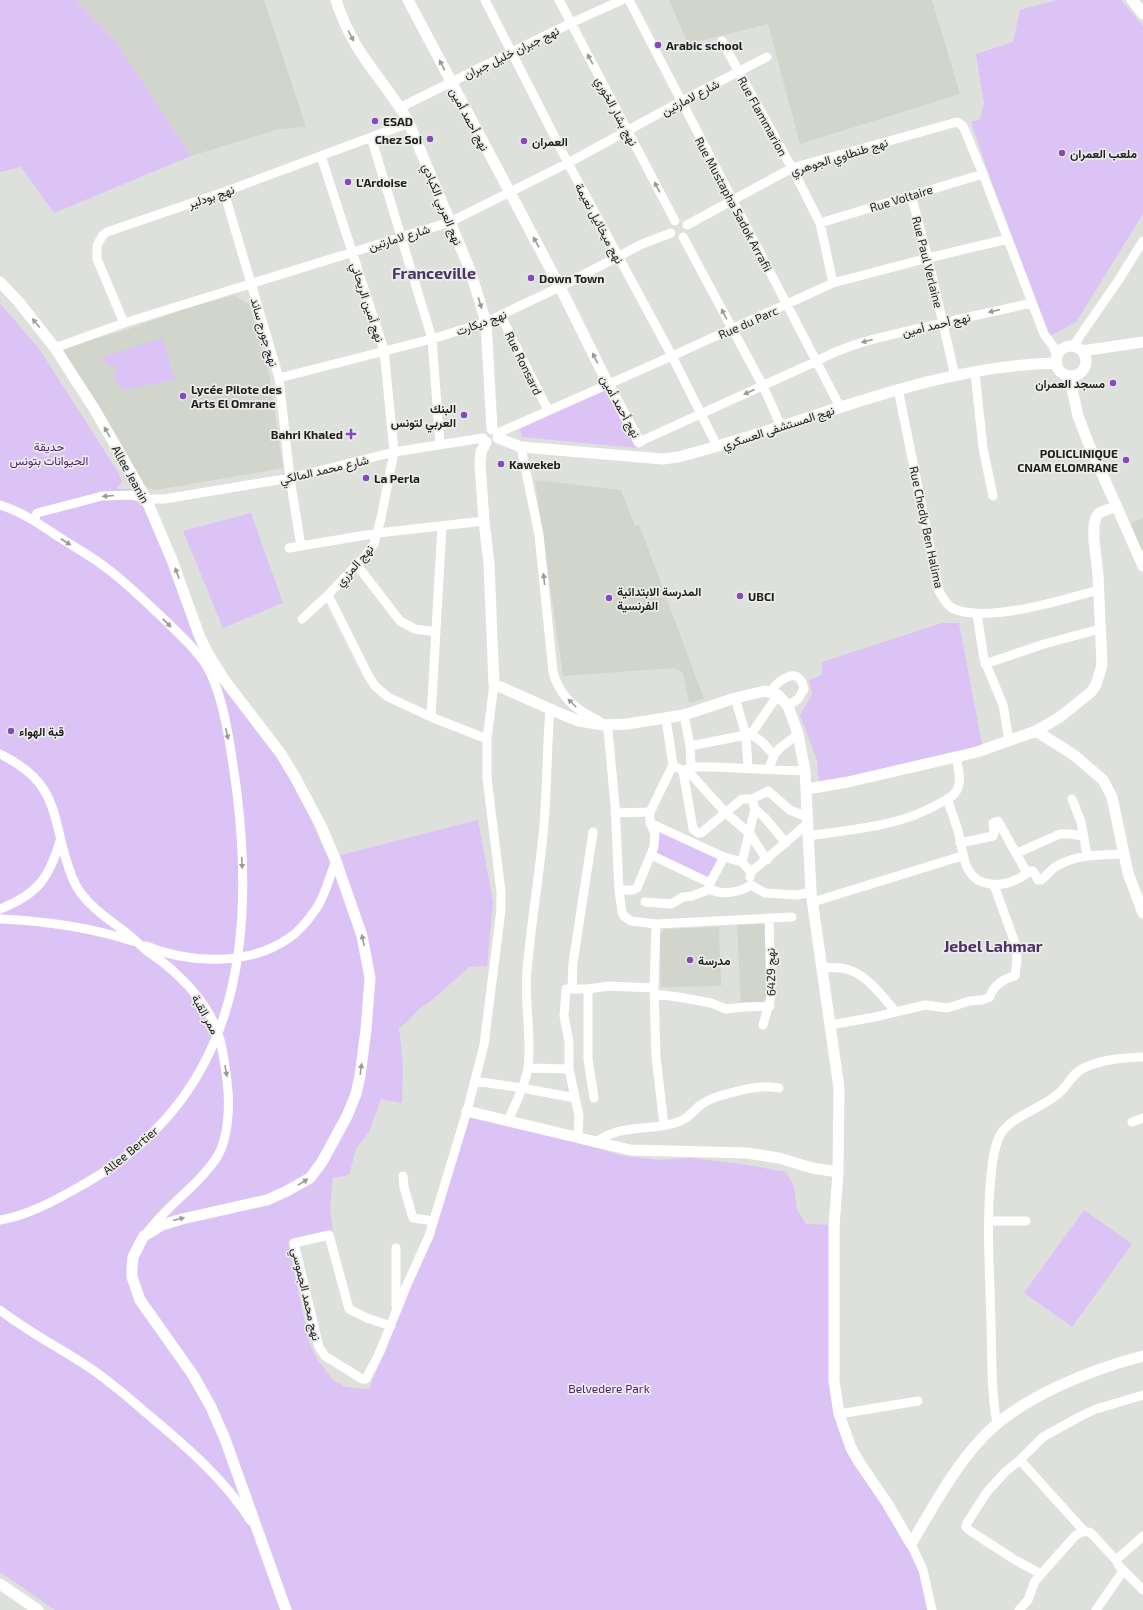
<svg xmlns="http://www.w3.org/2000/svg" width="1143" height="1610" font-family="'Exo 2',Vazirmatn,sans-serif">
  <style>
    .built { fill: #d1d5cb }
    .green { fill: #dbc3f6 }
    .lines { fill: none; stroke-linecap: round; stroke-linejoin: round }
    .minor { stroke: #fff; stroke-width: 9 }
    .tertiary { stroke: #fff; stroke-width: 11 }
    .oneway { fill: #9a9a99 }
    .poi-dot { fill: #8848bd; stroke: #ebede9; stroke-width: 1.5 }
    .labels { text-anchor: middle; dominant-baseline: central; stroke-width: 3.5; stroke-linejoin: round; paint-order: stroke }
    .poi-label { font-size: 12px; font-weight: bold; fill: #1e1e1d; stroke: #ebede9; text-anchor: start }
    .street-label { font-size: 12px; fill: #1e1e1d; stroke: #ebede9 }
    .park-label { font-size: 12px; fill: #52187a; stroke: #ebede9 }
    .district-label { font-size: 16px; font-weight: bold; fill: #4f306a; stroke: #ebede9 }
  </style>
  <rect width="100%" height="100%" fill="#dee0dc"/>
  <path class="built" d="M76,0H264L306,127L279,129L191,156L115,40Z
    M669,0H932L960,94L800,144L768,24L688,44Z
    M234,295L249,304L269,374L283,468L155,490L140,485L60,348L123,331L182,310Z
    M535,480L621,490L635,526L639,524L704,699L689,703L683,673L674,668L563,676Z
    M1143,518V560L1127,525Z
    M765,924L769,1005L741,1006L737,925Z
    M719,927L721,986L661,987L660,934L662,931L666,929Z"/>
  <path class="green" d="M0,0H76L115,40L191,156L54,213L21,167L0,172Z
    M1057,0H1121L1143,26V214L1076,322L1050,336L992,183L971,122L980,119L984,103L976,54L1013,42L1020,10Z
    M0,303L40,350L118,472L122,481L116,489H135L156,531L196,635L285,769L309,815L330,863L337,856L478,820L493,902L487,966L469,967L432,1000L419,1009L408,1021L399,1028L403,1066L402,1103L381,1099L369,1132L356,1149L349,1175L333,1178L330,1207L333,1231L288,1242L309,1342L317,1359L333,1380L346,1387L369,1389L409,1288L467,1117L557,1137L624,1156L659,1160L689,1158L742,1164L786,1172L794,1186L797,1210L806,1224L831,1225L837,1413L921,1568L927,1610H55L0,1572Z
    M163,338L175,380L121,390L113,375L118,372L114,365L109,367L103,357Z
    M605,389L637,448L522,437L520,429Z
    M251,513L283,603L223,628L183,531Z
    M942,623H959L983,749L819,786L817,760L800,715L812,694L809,680L822,675V662Z
    M650,824L722,858L710,882L653,855Z
    M1084,1210L1132,1244L1072,1327L1024,1293Z"/>
  <g class="lines">
    <path class="minor" d="M485,0L568,163L672,356L717,446
      M559,0L675,221
      M629,0L840,407
      M722,41L792,168L820,223L833,283
      M401,107L571,23L622,0
      M371,137L432,339L440,445
      M224,192L279,378L290,478L301,546
      M911,195L928,258L955,376
      M820,223L983,174
      M687,225L792,168L957,122L963,126L983,174L1044,334L1053,346L1057,356
      M683,237L763,386L781,426
      M501,316L548,410
      M124,323L97,259V246L102,236L107,232L224,192L409,123
      M1073,346L1118,281L1143,241
      M55,348L124,323L450,222L568,163L680,102L767,57
      M975,373L983,448L993,496
      M279,378L432,339L486,322L560,287L642,244L671,233
      M898,389L939,591C943,598 947,606 954,609C988,623 1063,600 1098,590
      M498,433L672,356L833,283L928,258L1008,239
      M639,442L817,361C849,343 885,336 921,328C958,319 995,311 1032,303
      M521,447L539,535L553,672C557,687 567,701 580,710C589,717 602,720 608,730L615,805L619,890L622,912L624,916L631,921L656,924L792,917
      M0,505C23,512 42,526 62,539C78,549 94,558 109,570C130,586 149,605 168,623C182,637 196,649 206,665C225,695 232,758 237,793C256,950 235,1097 86,1183C59,1198 31,1215 0,1220
      M34,520L37,513L102,496L132,495L146,499H164L290,478L394,452L483,438
      M289,548L378,533L484,521
      M357,565L400,621L415,629L436,632
      M328,595L368,675L375,686L388,697L431,717L487,739
      M977,614L984,659L1003,705L1009,740
      M302,619L328,595L365,556L374,544L381,518L394,452L384,350L321,156
      M985,664L1044,644L1100,629
      M770,692C779,680 799,664 804,689L798,699L788,706
      M735,698L746,735L748,768
      M684,715L690,746L691,767
      M431,717L442,526
      M666,719L673,765L650,812V823L724,857L742,862
      M751,734L778,695
      M690,746L751,734L762,742L774,755
      M0,754C16,762 34,773 44,790C56,809 59,837 66,859C69,870 73,882 80,892C94,911 112,921 130,936C135,940 140,945 146,950C152,955 159,959 165,964C188,983 208,1005 218,1033C223,1048 225,1065 227,1081C230,1103 229,1138 217,1157C198,1186 167,1205 147,1233
      M678,768L683,771L691,767H713L805,771
      M769,769L774,755L780,748L798,734
      M687,770L725,812L750,834L767,860
      M683,771L693,829L698,833H701L742,799H752L755,809L742,862L751,872
      M752,799L768,791L790,810L807,817
      M947,799C951,810 955,821 958,831C964,853 962,880 990,884C1005,886 1019,880 1030,871H1033L1038,880H1041C1046,876 1050,871 1055,867C1076,854 1100,855 1124,854
      M1072,799L1081,822L1087,855
      M755,809L765,818L786,843
      M615,813L650,812
      M808,836C853,829 900,827 940,803C946,800 953,797 957,790C962,781 958,767 956,757
      M960,843L993,836L994,833L993,823L998,821L1027,873
      M1017,853L1060,834H1071L1083,836
      M651,855L710,883L724,857
      M750,877L751,872L807,824
      M619,890H633L637,888L654,847L655,834L650,823
      M645,902L671,904L683,897L692,896L710,889C722,896 740,892 751,885L765,893L797,895L811,892
      M813,902L962,856
      M0,909C38,894 49,878 60,841
      M0,919C45,921 89,927 132,941
      M656,924L654,988L656,1057L664,1125
      M146,946C190,964 249,966 289,938C300,931 309,919 316,909C326,894 329,877 336,861
      M821,967C829,968 838,967 846,969C867,974 882,996 895,1011
      M572,989L573,963L593,832
      M588,989V1059L594,1098
      M655,994L678,997L711,1003L726,1009L745,1007L770,1006
      M763,1025L771,997L769,918
      M830,1025L875,1017L925,1005L947,1008L970,1001L982,1000L990,997C992,986 1005,978 1015,976L1017,959L1015,943L994,885
      M528,1068L569,1069
      M475,1081L522,1088L575,1098
      M508,1121C515,1104 525,1086 528,1068C532,1036 524,1003 527,971C531,922 540,873 544,824C547,786 547,747 550,709
      M1132,1122L1143,1118
      M578,1137L579,1116L569,1069V1042L564,1016L566,989H588L609,986L654,988
      M596,1143C617,1124 650,1131 675,1123C688,1120 692,1111 702,1104C712,1096 748,1088 761,1087C767,1086 773,1087 779,1088
      M403,1176L404,1187L413,1218L434,1221
      M989,1221H1026
      M396,1248V1306
      M0,1310C27,1331 58,1347 87,1366C110,1381 130,1399 151,1417C188,1448 225,1480 251,1521
      M391,1326L367,1318L349,1309L329,1235L294,1243L319,1347L325,1356L362,1379H366L379,1354L406,1287L429,1236L467,1111L484,1045L501,910V892L487,778V739L494,684
      M839,1414L918,1401
      M997,1424C991,1391 992,1358 991,1324C990,1275 986,1225 991,1176C992,1163 994,1147 1000,1135C1011,1116 1043,1108 1059,1093C1068,1086 1073,1072 1084,1068C1102,1059 1123,1058 1143,1057
      M1020,1460L1084,1531
      M1143,1536L1116,1560L1119,1566L1143,1590
      M911,1544L923,1570L932,1610
      M1041,1574L1015,1560L969,1530L966,1527L967,1523L987,1492L1005,1472L1020,1460L1043,1437L1081,1416L1096,1409L1143,1395
      M1019,1610L1028,1600L1035,1581L1075,1536C1081,1532 1084,1530 1091,1533L1116,1560
      M1096,1610L1123,1571"/>
    <path class="tertiary" d="M336,0C341,16 348,31 356,45C372,72 394,95 409,123L470,270L486,322L492,429
      M408,0L560,287L608,384L639,442
      M1132,0L1143,14
      M0,282L18,301L55,348L95,410L137,483L146,499L172,560L199,635L207,652L223,678L281,754L295,777L321,826L336,861L362,936L370,978L366,1030L360,1076L356,1094L347,1116L322,1162L310,1178L287,1191L267,1200L182,1219L162,1225L144,1236L141,1241L133,1257L132,1268V1277L140,1300L193,1375L211,1407L225,1439L286,1610
      M1056 361a15 15 0 1 1 30 0a15 15 0 1 1-30 0Z
      M1082,351L1143,342
      M1066,375L1071,384L1078,416L1088,442L1143,566
      M498,438L521,447L663,459L678,457C713,448 748,437 782,426C872,397 962,365 1057,363
      M486,442L481,452L480,464L484,521L489,564L494,684L566,716L579,721L604,725L627,724L684,715L735,698L765,691L778,695L788,706L798,734L805,771L811,892L839,1088L838,1172L834,1227V1381L839,1414L851,1448L859,1462L887,1503L911,1544C933,1507 954,1467 984,1436C1021,1397 1092,1369 1143,1356
      M1036,731L1074,755L1103,780L1112,797L1128,873L1143,913
      M807,789L848,782L977,752L1036,731L1060,717L1091,692L1096,685L1102,665L1098,575L1094,540V525L1096,517L1099,513L1116,506
      M467,1111L630,1150L747,1153L779,1158L812,1168L838,1172
      M0,1584L38,1610"/>
  </g>
  <defs><path id="oneway-solid" d="M-6-.8H1V-3.2L6.5 0L1 3.2V.8H-6Z"/></defs>
  <g class="oneway">
    <use href="#oneway-solid" transform="translate(351 36) rotate(62)"/>
    <use href="#oneway-solid" transform="translate(590 59) rotate(-118)"/>
    <use href="#oneway-solid" transform="translate(442 65) rotate(-117)"/>
    <use href="#oneway-solid" transform="translate(657 187) rotate(-118)"/>
    <use href="#oneway-solid" transform="translate(536 242) rotate(-119)"/>
    <use href="#oneway-solid" transform="translate(480 303) rotate(73)"/>
    <use href="#oneway-solid" transform="translate(994 311) rotate(167)"/>
    <use href="#oneway-solid" transform="translate(724 314) rotate(-118)"/>
    <use href="#oneway-solid" transform="translate(36 323) rotate(-130)"/>
    <use href="#oneway-solid" transform="translate(867 341) rotate(165)"/>
    <use href="#oneway-solid" transform="translate(595 358) rotate(-116)"/>
    <use href="#oneway-solid" transform="translate(749 392) rotate(156)"/>
    <use href="#oneway-solid" transform="translate(107 432) rotate(-120)"/>
    <use href="#oneway-solid" transform="translate(108 496) rotate(175)"/>
    <use href="#oneway-solid" transform="translate(66 542) rotate(33)"/>
    <use href="#oneway-solid" transform="translate(177 573) rotate(-110)"/>
    <use href="#oneway-solid" transform="translate(544 579) rotate(-96)"/>
    <use href="#oneway-solid" transform="translate(167 623) rotate(44)"/>
    <use href="#oneway-solid" transform="translate(572 703) rotate(-135)"/>
    <use href="#oneway-solid" transform="translate(227 734) rotate(78)"/>
    <use href="#oneway-solid" transform="translate(242 863) rotate(88)"/>
    <use href="#oneway-solid" transform="translate(363 940) rotate(-102)"/>
    <use href="#oneway-solid" transform="translate(361 1069) rotate(-82)"/>
    <use href="#oneway-solid" transform="translate(226 1071) rotate(80)"/>
    <use href="#oneway-solid" transform="translate(303 1182) rotate(-32)"/>
    <use href="#oneway-solid" transform="translate(179 1219) rotate(-14)"/>
  </g>
  <g class="poi-dot">
    <circle cx="658" cy="45" r="4"/>
    <circle cx="375" cy="121" r="4"/>
    <circle cx="430" cy="139" r="4"/>
    <circle cx="524" cy="141" r="4"/>
    <circle cx="1062" cy="153" r="4"/>
    <circle cx="348" cy="182" r="4"/>
    <circle cx="531" cy="278" r="4"/>
    <circle cx="1113" cy="383" r="4"/>
    <circle cx="183" cy="396" r="4"/>
    <circle cx="464" cy="415" r="4"/>
    <path d="M349 428h4v4h4v4h-4v4h-4v-4h-4v-4h4z"/>
    <circle cx="1126" cy="460" r="4"/>
    <circle cx="501" cy="464" r="4"/>
    <circle cx="366" cy="478" r="4"/>
    <circle cx="740" cy="596" r="4"/>
    <circle cx="609" cy="598" r="4"/>
    <circle cx="11" cy="731" r="4"/>
    <circle cx="690" cy="960" r="4"/>
  </g>
  <g class="labels">
    <g class="poi-label">
      <text x="666" y="45">Arabic school</text>
      <text x="383" y="121">ESAD</text>
      <text x="422" y="139" text-anchor="end">Chez Soi</text>
      <text x="532" y="141">العمران</text>
      <text x="1070" y="153">ملعب العمران</text>
      <text x="356" y="182">L'Ardoise</text>
      <text x="539" y="278">Down Town</text>
      <text x="1105" y="383" text-anchor="end">مسجد العمران</text>
      <text x="191" y="389">Lycée Pilote des<tspan x="191" dy="14">Arts El Omrane</tspan></text>
      <text x="456" y="408" text-anchor="end">البنك<tspan x="456" dy="14">العربي لتونس</tspan></text>
      <text x="343" y="434" text-anchor="end">Bahri Khaled</text>
      <text x="1118" y="453" text-anchor="end">POLICLINIQUE<tspan x="1118" dy="14">CNAM ELOMRANE</tspan></text>
      <text x="509" y="464">Kawekeb</text>
      <text x="374" y="478">La Perla</text>
      <text x="617" y="591">المدرسة الابتدائية<tspan x="617" dy="14">الفرنسية</tspan></text>
      <text x="748" y="596">UBCI</text>
      <text x="19" y="731">قبة الهواء</text>
      <text x="698" y="960">مدرسة</text>
    </g>
    <g class="street-label">
      <text transform="translate(511 52) rotate(-26)">نهج جبران خليل جبران</text>
      <text transform="translate(690 97) rotate(-28)">شارع لامارتين</text>
      <text transform="translate(617 111) rotate(62)">نهج بشار الخوري</text>
      <text transform="translate(763 116) rotate(61)">Rue Flammarion</text>
      <text transform="translate(470 119) rotate(62)">نهج أحمد أمين</text>
      <text transform="translate(839 156) rotate(-17)">نهج طنطاوي الجوهري</text>
      <text transform="translate(211 196) rotate(-19)">نهج بودلير</text>
      <text transform="translate(901 198) rotate(-17)">Rue Voltaire</text>
      <text transform="translate(443 204) rotate(68)">نهج العربي الكبادي</text>
      <text transform="translate(734 204) rotate(62)">Rue Mustapha Sadok Arrafii</text>
      <text transform="translate(600 223) rotate(62)">نهج ميخائيل نعيمة</text>
      <text transform="translate(399 237) rotate(-17)">شارع لامارتين</text>
      <text transform="translate(928 262) rotate(76)">Rue Paul Verlaine</text>
      <text transform="translate(368 302) rotate(72)">نهج أمين الريحاني</text>
      <text transform="translate(481 322) rotate(-20)">نهج ديكارت</text>
      <text transform="translate(748 322) rotate(-24)">Rue du Parc</text>
      <text transform="translate(936 324) rotate(-13)">نهج أحمد أمين</text>
      <text transform="translate(265 332) rotate(74)">نهج جورج ساند</text>
      <text transform="translate(524 363) rotate(64)">Rue Ronsard</text>
      <text transform="translate(621 406) rotate(61)">نهج أحمد أمين</text>
      <text transform="translate(778 427) rotate(-18)">نهج المستشفى العسكري</text>
      <text transform="translate(324 469) rotate(-13)">شارع محمد المالكي</text>
      <text transform="translate(131 474) rotate(61)">Allee Jeanin</text>
      <text transform="translate(927 527) rotate(78)">Rue Chedly Ben Halima</text>
      <text transform="translate(354 565) rotate(-49)">نهج المزري</text>
      <text transform="translate(770 972) rotate(-91)">نهج 6429</text>
      <text transform="translate(206 1014) rotate(61)">ممر القبة</text>
      <text transform="translate(130 1150) rotate(-40)">Allee Bertier</text>
      <text transform="translate(307 1294) rotate(77)">نهج محمد الجموسي</text>
    </g>
    <g class="park-label">
      <text x="49" y="446">حديقة<tspan x="49" dy="14">الحيوانات بتونس</tspan></text>
      <text x="609" y="1388">Belvedere Park</text>
    </g>
    <g class="district-label">
      <text x="434" y="272">Franceville</text>
      <text x="993" y="945">Jebel Lahmar</text>
    </g>
  </g>
</svg>
